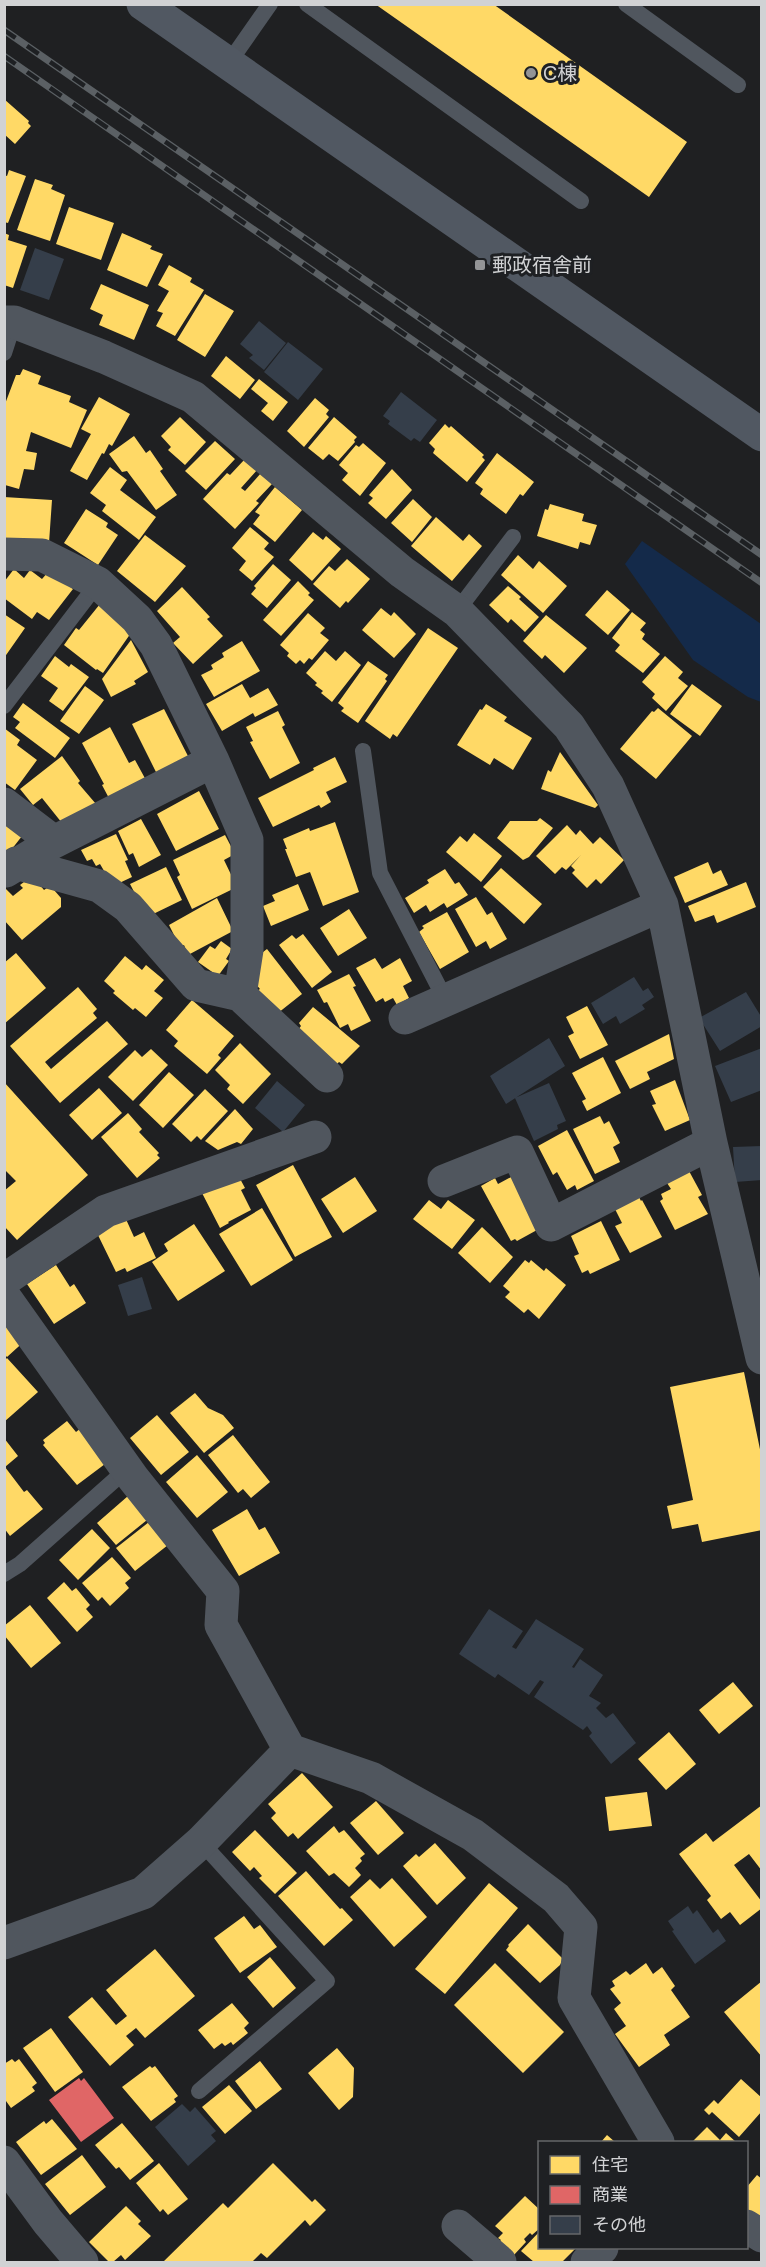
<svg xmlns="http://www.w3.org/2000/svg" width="766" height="2267" font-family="'DM Sans','Noto Sans JP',sans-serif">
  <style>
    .green { fill: #142a4a }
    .homes { fill: #ffd966 }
    .shops { fill: #e06666 }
    .building { fill: #353e4a }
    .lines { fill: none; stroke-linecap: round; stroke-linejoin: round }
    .lane { stroke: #50565e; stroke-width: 16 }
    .street { stroke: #50565e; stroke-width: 33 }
    .secondary { stroke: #515862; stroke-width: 33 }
    .rail-casing { stroke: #5b6064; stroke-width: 7 }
    .rail { stroke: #1e2023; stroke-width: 4.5; stroke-dasharray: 14; stroke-linecap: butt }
    .poi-dot { fill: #939496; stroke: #1e2023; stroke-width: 2 }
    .labels { text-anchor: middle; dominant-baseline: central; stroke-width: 6; stroke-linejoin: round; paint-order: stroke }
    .poi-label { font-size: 20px; fill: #d1d2d4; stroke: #1e2023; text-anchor: start }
  </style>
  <rect width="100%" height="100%" fill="#1f2022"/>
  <path class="green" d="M642,541L761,624V702L748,697L693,660L625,564Z"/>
  <path class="homes" d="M375,4H493L687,142L649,197Z
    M4,99L29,121L28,123L31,126L15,144L4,134Z
    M9,170L26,176L8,223L4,222V175L7,176Z
    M35,179L53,185L51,189L65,195L50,241L17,230Z
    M69,207L114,223L101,260L56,244Z
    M4,233L9,235L8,240L27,246L13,288L4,285Z
    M122,233L152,246L150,249L163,254L147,287L107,270Z
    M169,265L192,278L190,282L204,290L175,336L156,326L163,313L157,311L169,291L158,285Z
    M101,284L149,305L134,340L99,325L103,315L90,309Z
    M205,294L234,311L205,357L177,340Z
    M226,356L255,380L240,399L211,376Z
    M23,369L41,376L38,384L71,396L69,402L87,410L71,448L31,432L26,451L37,453L34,470L24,469L19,489L5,485V404L16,375H20Z
    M259,379L288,402L273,421L261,411L268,403L251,389Z
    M99,397L130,414L112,446L109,444L104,454L102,453L87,480L70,471L91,434L81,429Z
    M315,398L329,410L326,414L329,417L304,447L287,431Z
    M180,417L206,442L185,465L168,450L171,447L161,436Z
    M334,417L357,437L354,440L355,442L338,461L329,454L323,460L308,448Z
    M445,424L449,428L451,426L484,455L482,457L485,460L467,482L433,453L435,449L429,443Z
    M134,436L146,453L150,450L163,469L160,471L177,495L156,510L127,471L122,472L109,454Z
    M215,441L235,459L206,490L185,471Z
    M363,443L386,463L360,496L342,480L348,473L339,465L356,445L359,447Z
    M497,453L534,482L523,496L520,494L506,514L480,494L483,489L475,483Z
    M245,459L257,470L241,488L245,491L261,473L272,484L256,501L259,503L235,529L203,499L227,473L230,475Z
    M110,467L127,480L120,490L156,517L139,540L102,511L106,505L90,493Z
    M392,469L412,490L386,519L368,503L373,498L369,495Z
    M275,487L302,510L275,542L253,524L260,515L255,512Z
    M4,497L52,500L49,543L4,544Z
    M413,499L432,517L412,542L391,523Z
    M550,504L584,514L582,521L597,525L590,545L580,542L578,549L537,536L545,509L548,510Z
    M86,509L108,523L106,527L118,535L98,565L64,543Z
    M436,517L463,541L469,534L482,546L452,581L411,546Z
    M250,527L269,543L264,549L274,557L252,581L239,570L246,561L232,548Z
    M313,532L323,540L326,536L341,549L312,581L289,560Z
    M145,535L186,566L155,602L117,571Z
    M518,555L533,569L539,561L567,586L543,613L501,575Z
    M347,559L370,579L348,603L346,601L340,608L313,584L329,566L335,571Z
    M273,564L291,580L267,608L251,594L256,588L254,586Z
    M14,569L24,578L30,570L42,579L49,571L73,589L49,620L37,612L32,619L4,598V582Z
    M298,581L310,593L308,595L314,600L281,636L263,620Z
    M508,586L521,597L519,599L539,617L525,632L511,619L508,623L489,605Z
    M182,587L210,617L207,619L223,636L193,664L173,643L180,637L157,611Z
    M607,590L630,610L608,635L585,615Z
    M100,604L133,630L103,673L97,669L96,670L64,645L76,628L79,630Z
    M381,608L391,616L394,612L416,634L394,658L362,630Z
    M632,612L646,623L640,630L645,634L642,639L660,654L643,673L615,651L620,645L612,638Z
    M308,613L325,628L320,633L329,640L312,660L309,658L304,664L300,660L296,664L287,656L289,653L280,645Z
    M4,614L25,628L4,658Z
    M546,615L587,648L564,673L545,655L542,659L523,641Z
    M428,628L458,648L397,737L393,734L390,739L365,721Z
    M131,640L148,672L134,681L136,684L111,697L102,679Z
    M242,641L260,671L214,697L201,675L213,669L211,665L224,657L222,653Z
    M325,651L336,661L345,651L361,665L332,702L321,693L323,691L315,685L317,683L306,673Z
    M55,656L69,667L71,664L89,677L63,711L49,701L58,688L41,676Z
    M665,656L683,672L678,678L688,686L666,711L652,698L655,694L642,682Z
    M368,661L388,675L385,679L387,681L358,723L341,711L344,708L338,703Z
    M242,684L250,698L268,688L278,705L255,717L253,713L222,731L206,704Z
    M692,684L722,706L700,736L670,714Z
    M85,686L104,700L79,734L60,721Z
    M23,703L70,738L55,758L15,728L20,722L13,717Z
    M486,704L507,717L504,721L532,738L513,770L494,758L490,765L457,745L480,709L482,710Z
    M658,708L692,736L656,779L620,749L652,711L654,712Z
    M164,709L190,760L158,776L132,724Z
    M278,711L285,725L282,727L300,763L270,779L250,742L253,741L246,727Z
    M110,727L129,763L135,760L147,782L111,802L102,785L104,784L82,743Z
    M4,728L20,740L17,745L37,760L15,790L4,782Z
    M560,752L598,805L595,808L541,789L548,770L551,772Z
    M62,756L80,781L78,783L96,804L66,828L42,798L33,805L20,789Z
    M335,757L347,782L326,792L331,802L321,808L319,805L273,827L258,798L314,770L313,768Z
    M199,791L219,829L176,851L157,814Z
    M4,816L26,831L4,859Z
    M540,818L553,828L529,857L523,860L497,838L510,821H537Z
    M141,819L161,855L139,867L133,853L129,855L118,831Z
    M335,822L359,892L323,906L310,872L296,877L285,849H287L283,839L309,828L310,831Z
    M567,825L576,835L580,830L593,844L600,837L624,860L601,884L596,879L587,888L572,873L575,870L571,866L581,855L566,870L562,867L555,874L536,856Z
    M474,833L502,856L481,882L446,852L460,836L467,842Z
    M116,834L128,860L125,861L132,877L113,886L100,864L96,866L92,859L87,861L81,850Z
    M225,835L235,854L224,860L237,887L192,909L177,877L180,875L173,860Z
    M708,862L713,874L721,870L728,885L685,903L674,877Z
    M166,867L182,900L147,917L130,884Z
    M501,868L542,904L524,924L483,887Z
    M445,869L455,884L459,882L468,895L447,908L444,903L430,912L426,905L414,913L405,898L429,883L427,880Z
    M24,882L39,884L44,890L47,888L54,890L61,898V907L22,940L4,920V887L13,896L23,888L20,885Z
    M746,882L756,907L717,923L714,915L695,922L688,906Z
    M298,884L309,910L271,926L263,906L275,901L272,895Z
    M476,897L487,915L492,912L507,939L490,949L486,941L476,947L455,909Z
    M217,898L233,931L188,955L184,945L180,947L169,925Z
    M349,909L367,938L338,956L320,928Z
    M447,912L469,952L440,969L419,932L424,928L422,926Z
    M303,934L332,972L312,988L279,945L292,935L296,939Z
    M221,941L232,949L226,959L229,961L218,976L198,962L210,946L215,949Z
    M267,949L302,994L278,1013L255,992L260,989L254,982L258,956Z
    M16,953L46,988L4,1024V963Z
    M125,956L142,970L146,965L164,980L154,991L163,998L146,1017L135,1008L133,1010L113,993L115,991L104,981Z
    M375,958L382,969L400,958L412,981L403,986L409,998L397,1005L393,998L385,1002L383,998L376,1002L356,968Z
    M349,974L356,986L353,987L371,1021L351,1031L348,1024L340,1028L327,1002L324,1003L317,990Z
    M78,987L97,1009L93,1013L97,1018L45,1062L51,1069L107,1021L128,1044L60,1103L10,1046Z
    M192,1000L234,1036L218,1055L221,1058L207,1074L174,1046L178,1041L166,1030Z
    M587,1006L608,1045L580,1059L568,1036L574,1033L566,1017Z
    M313,1007L360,1046L342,1064L339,1062L337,1064L298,1030L301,1026L299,1023Z
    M669,1034L674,1059L647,1072L650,1079L630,1089L615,1061Z
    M240,1043L271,1074L243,1104L227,1089L230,1085L215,1070Z
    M151,1049L168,1065L133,1101L108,1077L135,1050L142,1057Z
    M603,1057L621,1093L587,1111L582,1101L586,1099L572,1073Z
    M169,1072L194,1095L163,1128L139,1105Z
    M675,1080L690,1120L665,1131L652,1105L656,1104L650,1091Z
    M4,1082L88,1175L17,1240L4,1226V1191L16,1181L4,1169Z
    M99,1088L122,1113L92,1140L69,1115Z
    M205,1089L228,1111L201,1140L197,1136L191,1142L172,1124Z
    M235,1109L253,1129L241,1144L237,1142L218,1150L205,1141Z
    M128,1113L142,1129L139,1132L159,1153L157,1155L160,1158L137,1178L101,1137Z
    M600,1116L604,1124L609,1121L620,1143L613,1147L620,1162L595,1174L573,1129Z
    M567,1130L594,1181L577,1190L575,1185L567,1190L557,1172L553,1175L538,1146Z
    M293,1165L332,1237L295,1257L256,1185Z
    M689,1171L702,1195L698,1197L708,1214L675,1230L660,1201L663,1199L661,1194L671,1189L667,1183Z
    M238,1175L245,1188L241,1190L251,1210L228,1222L229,1223L220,1228L202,1193Z
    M513,1176L537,1230L517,1241L515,1239L511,1241L481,1186L495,1178L498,1184Z
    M355,1177L377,1211L343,1233L321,1199Z
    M638,1195L641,1201L642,1200L662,1237L630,1253L615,1226L622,1223L614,1207Z
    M429,1200L441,1209L448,1200L475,1220L452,1249L413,1219Z
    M262,1208L293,1260L251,1286L219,1234Z
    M125,1217L134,1237L144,1232L156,1258L127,1272L125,1268L116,1272L96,1231Z
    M601,1221L620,1260L590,1274L588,1270L582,1273L574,1256L579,1254L571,1236Z
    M194,1224L225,1271L178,1301L152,1262L168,1251L164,1244Z
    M482,1227L513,1257L490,1283L458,1253Z
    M525,1260L529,1263L531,1260L544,1271L546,1268L566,1285L539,1319L528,1309L524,1313L505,1297L510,1292L503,1286Z
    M56,1265L70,1287L74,1284L86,1303L54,1324L27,1284Z
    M5,1312L28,1338L7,1357L5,1355Z
    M7,1358L38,1392L4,1422V1361Z
    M744,1372L762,1459V1530L702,1542L698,1524L672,1529L667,1506L693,1500L670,1387Z
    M195,1393L208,1408L223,1415L234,1428L204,1453L170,1413Z
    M157,1415L189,1452L161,1475L130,1438Z
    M67,1421L76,1432L81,1428L109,1461L77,1485L43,1445L45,1443L43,1440Z
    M233,1435L270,1482L251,1498L243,1489L238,1493L208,1455Z
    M4,1438L18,1456L5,1467L24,1492L27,1490L43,1509L10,1536L4,1528Z
    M197,1455L228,1492L197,1518L166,1482Z
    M128,1496L147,1520L116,1545L97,1523Z
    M247,1509L259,1530L265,1527L280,1553L239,1576L212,1530Z
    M149,1522L168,1545L135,1571L116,1548Z
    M92,1529L110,1548L78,1580L59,1560Z
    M112,1557L131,1578L125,1583L129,1588L110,1606L102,1597L98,1601L82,1583Z
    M64,1582L72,1591L76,1588L90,1605L86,1609L93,1617L77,1632L47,1598Z
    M30,1605L61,1643L31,1668L4,1635V1626Z
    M733,1682L753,1706L719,1734L699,1710Z
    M669,1732L696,1764L666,1790L638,1759Z
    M302,1773L333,1807L298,1839L293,1833L288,1837L271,1818L276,1813L268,1804Z
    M647,1792L652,1826L609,1831L605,1797Z
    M376,1801L404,1833L378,1855L350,1823Z
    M762,1805V1871L749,1854L734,1865L762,1902V1908L740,1925L730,1912L721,1919L707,1900L711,1896L679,1854L706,1833L713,1842Z
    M334,1826L339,1833L344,1830L365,1854L360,1858L362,1861L355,1868L361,1875L349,1887L334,1873L329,1876L306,1851Z
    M255,1830L297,1873L275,1894L259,1878L262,1876L254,1867L250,1871L232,1852Z
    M435,1843L466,1878L437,1905L403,1866L416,1854L419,1857Z
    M306,1871L340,1909L342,1908L353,1920L324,1946L278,1896Z
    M392,1878L427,1917L394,1947L350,1897L370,1879L380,1889Z
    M489,1883L518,1908L445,1994L415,1969Z
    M244,1916L254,1929L260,1925L277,1947L240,1973L214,1938Z
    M528,1924L563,1959L560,1965L540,1983L506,1950L509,1946L508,1945Z
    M155,1949L195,1996L145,2038L136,2028L126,2036L134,2045L110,2066L68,2017L92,1997L116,2025L127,2016L106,1990Z
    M270,1957L296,1988L273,2008L247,1977Z
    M495,1963L564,2032L523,2073L454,2005Z
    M646,1963L653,1974L662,1967L675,1986L671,1990L690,2017L664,2035L670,2045L639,2067L615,2034L626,2026L614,2009L621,2003L610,1989L615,1986L612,1981L626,1971L630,1975Z
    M762,1981V2057L724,2012Z
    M232,2003L249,2023L244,2028L248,2033L233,2045L231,2042L225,2046L222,2043L214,2049L198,2030Z
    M51,2028L83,2072L55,2092L23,2048Z
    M337,2048L354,2068L353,2097L339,2110L308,2073Z
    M12,2059L15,2062L19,2059L37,2083L32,2087L35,2091L11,2108L6,2101L4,2102V2064Z
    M260,2061L282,2089L256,2109L235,2081Z
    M150,2066L152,2068L155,2066L178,2096L174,2099L176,2102L151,2121L122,2087Z
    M741,2079L762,2098V2111L739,2137L712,2112L709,2115L704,2110L714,2100L718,2104Z
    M229,2085L252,2111L225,2134L202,2107Z
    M52,2119L77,2149L41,2175L16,2142L44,2121L46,2124Z
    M122,2123L154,2161L130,2180L119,2167L116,2169L95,2145Z
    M707,2127L720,2140L726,2133L736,2142H692Z
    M607,2135L615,2142H601Z
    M82,2155L106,2187L70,2215L45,2184Z
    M159,2163L188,2199L168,2215L163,2209L160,2212L136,2183Z
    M273,2163L312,2202L315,2199L326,2210L310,2226L305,2220L267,2258L261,2253L252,2262H163L223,2203L228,2208Z
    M757,2175L762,2179V2224L746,2217V2188Z
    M525,2196L540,2210V2228L532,2235L530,2233L524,2239L526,2242L513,2256L499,2242L501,2240L498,2238L503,2233L495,2226Z
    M126,2206L141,2221L138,2224L151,2236L125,2260L121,2255L113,2262H109L89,2242Z
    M540,2231V2248H576L562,2262H534L521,2251Z"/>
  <path class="shops" d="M79,2078L81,2081L84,2078L114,2118L81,2142L49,2100Z"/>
  <path class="building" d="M35,248L64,259L49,300L20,290Z
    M259,321L286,343L264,370L249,358L253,355L240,344Z
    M288,342L323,369L298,400L264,372Z
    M401,392L437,420L420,442L414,438L411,441L388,424L390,421L383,416Z
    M634,977L643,991L648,988L654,997L642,1005L645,1009L620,1024L616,1016L603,1024L591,1003Z
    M746,992L762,1018V1026L720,1051L699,1018Z
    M549,1038L565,1066L506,1104L490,1076Z
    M762,1048V1090L731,1102L715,1066Z
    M277,1081L305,1105L283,1132L255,1108Z
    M549,1083L566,1121L557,1125L558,1129L534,1141L515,1098Z
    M762,1146V1180L735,1182L733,1147Z
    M142,1277L152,1309L128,1316L118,1285Z
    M489,1609L523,1631L512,1647L516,1649L536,1619L584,1649L572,1667L574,1668L580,1659L603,1675L589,1696L601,1703L596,1708L606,1718L613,1713L636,1743L611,1764L589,1736L592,1733L587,1726L583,1730L534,1697L544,1682L540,1680L529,1695L498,1674L495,1678L459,1654Z
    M688,1906L693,1914L697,1910L713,1933L718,1929L726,1941L695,1964L672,1931L674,1930L668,1921Z
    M182,2104L190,2112L195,2107L216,2131L211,2135L216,2141L188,2166L155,2127Z"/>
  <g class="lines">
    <path class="lane" d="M307,4L581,201
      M626,4L738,85
      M228,64L270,4
      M4,353L14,322
      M457,611L513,537
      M4,706L98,583
      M363,751L380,873L445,999
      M4,1574L20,1564L127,1469
      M199,2091L327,1981L201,1842"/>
    <path class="street" d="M4,322H14L104,357L193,397L402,572L457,611L569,726L608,786L662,905L711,1143L762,1358
      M4,554L42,555L98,583L137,619L156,645L213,761L247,840V950L240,995
      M4,804L54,842
      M16,863L99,886L128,907L196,985L240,995L327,1076
      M6,871L54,842L213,761
      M405,1018L662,905
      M444,1181L517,1152L551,1225L711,1143
      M4,1280L106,1211L315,1137
      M4,1296L133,1478L223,1591L221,1625L290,1750L371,1778L473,1835L556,1898L581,1927L574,1998L658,2142
      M4,1943L143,1893L201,1842L290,1750
      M4,2162L48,2222L82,2262
      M458,2226L500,2262
      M746,2226L762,2236
      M587,2262L602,2248"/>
    <path class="secondary" d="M143,4L762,435"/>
    <defs>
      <path id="rail" d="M4,30L762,555
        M4,56L762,583"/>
    </defs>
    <use href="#rail" class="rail-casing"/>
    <use href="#rail" class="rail"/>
  </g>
  <g class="poi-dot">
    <circle cx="531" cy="73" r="6"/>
    <rect x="474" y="259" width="12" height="12" rx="3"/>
  </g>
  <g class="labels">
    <g class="poi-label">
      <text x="543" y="73">C棟</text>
      <text x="492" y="265">郵政宿舎前</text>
    </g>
  </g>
  <rect width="766" height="2267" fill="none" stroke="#d1d2d4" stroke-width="12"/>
  <rect x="538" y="2141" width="210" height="108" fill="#1e2023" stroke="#66676a" stroke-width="1.5"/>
  <rect x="550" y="2156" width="30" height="18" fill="#ffd966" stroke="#66676a" stroke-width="1.5"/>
  <text x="592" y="2171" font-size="18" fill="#d1d2d4">住宅</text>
  <rect x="550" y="2186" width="30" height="18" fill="#e06666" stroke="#66676a" stroke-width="1.5"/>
  <text x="592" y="2201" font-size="18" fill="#d1d2d4">商業</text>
  <rect x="550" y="2216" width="30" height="18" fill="#353e4a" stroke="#66676a" stroke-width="1.5"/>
  <text x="592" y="2231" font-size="18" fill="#d1d2d4">その他</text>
</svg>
